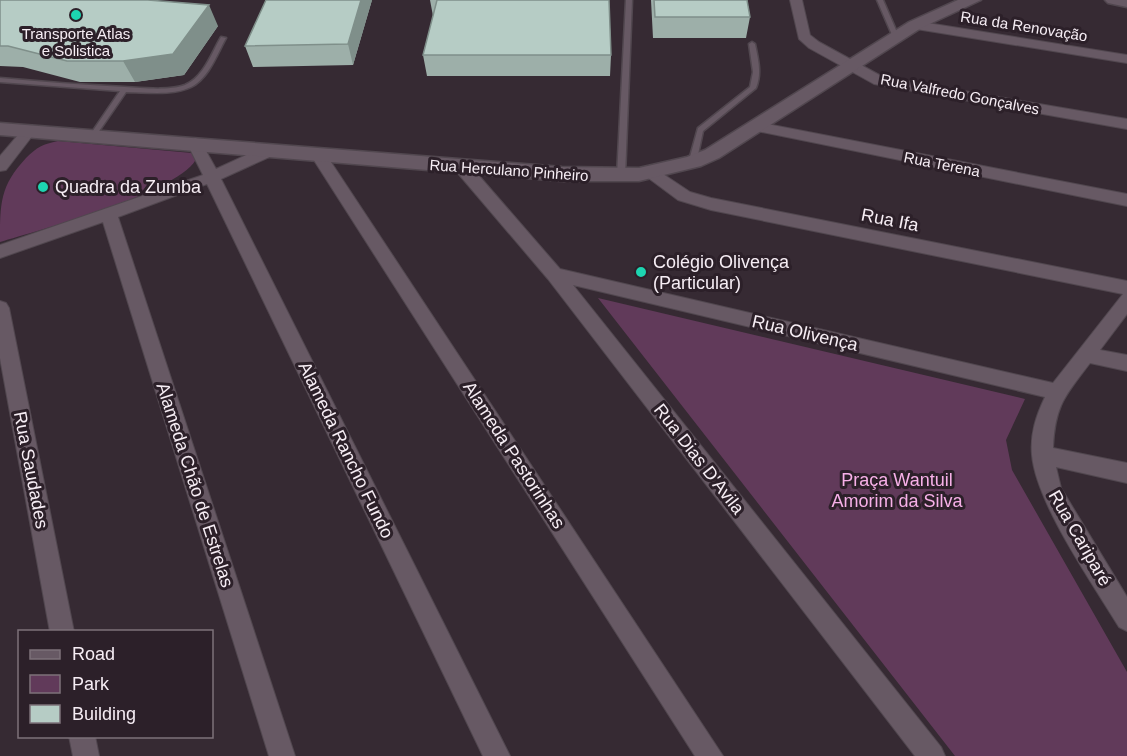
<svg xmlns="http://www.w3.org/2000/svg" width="1127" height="756" font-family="Helvetica,sans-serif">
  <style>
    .green { fill: #613a5a }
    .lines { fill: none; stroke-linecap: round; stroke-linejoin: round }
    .service-casing { stroke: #51474f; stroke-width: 3 }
    .minor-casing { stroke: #51474f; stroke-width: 2 }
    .tertiary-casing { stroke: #51474f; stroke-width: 3 }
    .service { fill: #675964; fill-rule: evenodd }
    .minor { fill: #675964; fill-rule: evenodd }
    .tertiary { fill: #675964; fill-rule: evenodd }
    .wall { fill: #9dafa9 }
    .shaded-wall { fill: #7f8f8a }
    .building { fill: #b6ccc5; stroke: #7f8f8a; stroke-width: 1.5 }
    .poi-dot { fill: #1dd5b1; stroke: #2c2029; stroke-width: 2 }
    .labels { text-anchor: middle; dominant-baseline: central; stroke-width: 6; stroke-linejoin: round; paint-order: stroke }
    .far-street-label { font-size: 15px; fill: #f6edf4; stroke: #2c2029 }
    .far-poi-label { font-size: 15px; fill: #f6edf4; stroke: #2c2029 }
    .poi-label { font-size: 18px; fill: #f6edf4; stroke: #2c2029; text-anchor: start }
    .street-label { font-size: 18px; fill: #f6edf4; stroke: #2c2029 }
    .park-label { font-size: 18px; fill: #f7b0e8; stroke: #2c2029 }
  </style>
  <rect width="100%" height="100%" fill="#362a33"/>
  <path class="green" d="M58,141L192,153L197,157C185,191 37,231 0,242C0,203 0,186 26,158C37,147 43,144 58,141Z
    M598,298L1025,399L1006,440L1012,470L1127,672V756H955Z"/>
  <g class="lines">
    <defs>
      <path id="service" d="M626,0H632L625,176L621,178L617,176Z
        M877,0H883L899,37L898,38L893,37Z
        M221,37L226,38C217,54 209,78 191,87C173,96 146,92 126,92L95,137H93L90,135L120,91L0,82V78C42,82 84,85 125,87C142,88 169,91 185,85C204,77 212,52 221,37Z
        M752,42L755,44C758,59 762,73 756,88L703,131L696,164L692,166H689L688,164L698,128L750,87L753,72L749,44Z"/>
      <path id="minor" d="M790,0H802L810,35L819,42L883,77L1127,119V129L874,84L809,48L799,39Z
        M915,21L1127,55V63L910,28V22Z
        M757,122L1127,194V206L752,130L750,127Z
        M29,126L36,131L6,170L0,171V156L24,128Z
        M195,138L200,140L216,169L266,146H276L279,150L276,154L221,179L510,756H483L207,184L118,217L295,756H269L103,222L0,258V245L203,175L187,143Z
        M318,149L323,150L723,756H695L310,154Z
        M462,162L468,163L560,269L1053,383L1123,294L711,210L678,200L643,174L645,170H657L690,192L711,198L1127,281V314L1100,350L1127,355V371L1090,363C1065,396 1055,405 1053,448L1127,463V483L1056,467L1061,488L1127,597V631L1119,627C1093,584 1036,503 1032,455C1030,434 1036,416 1045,397L573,285L941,747L945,756H915L548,279L456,171L454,167Z
        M0,301L6,303L9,308L74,632H50L0,358Z
        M69,736H95L99,756H73Z"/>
      <path id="tertiary" d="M958,0H981L921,28L719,158L701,166L639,181H562L0,135V123L562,167L639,168L687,157L705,150L909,22Z
        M1105,0H1127V7L1108,3Z"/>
    </defs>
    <use href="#service" class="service-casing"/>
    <use href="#minor" class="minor-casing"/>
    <use href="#tertiary" class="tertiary-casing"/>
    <use href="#service" class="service"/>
    <use href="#minor" class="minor"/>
    <use href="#tertiary" class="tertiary"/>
  </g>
  <path class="wall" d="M0,0L218,26L184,75L135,82H80L23,67L0,66Z
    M372,0L353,65L253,67L245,46Z
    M430,0H609L611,55L610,76H427L423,55L433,16Z
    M651,0H747L750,17L746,38H653Z"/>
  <path class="shaded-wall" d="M361,0H372L353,65L348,44Z
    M209,5L218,26L184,75L135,82L123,61Z"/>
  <path class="building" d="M0,0H148L209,5L173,54L123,61H67L8,46H0Z
    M266,0H361L348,44L245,46Z
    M437,0H609L611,55H423Z
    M654,0H747L750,17H655Z"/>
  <g class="poi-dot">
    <circle cx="76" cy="15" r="6"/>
    <circle cx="43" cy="187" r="6"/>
    <circle cx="641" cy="272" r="6"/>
  </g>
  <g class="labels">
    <g class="far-street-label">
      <text transform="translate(1024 26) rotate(9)">Rua da Renovação</text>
      <text transform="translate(960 94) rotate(11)">Rua Valfredo Gonçalves</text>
      <text transform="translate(942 164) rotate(11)">Rua Terena</text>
      <text transform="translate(509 170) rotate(4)">Rua Herculano Pinheiro</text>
    </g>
    <g class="far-poi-label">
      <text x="76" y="33">Transporte Atlas<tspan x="76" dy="17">e Solistica</tspan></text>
    </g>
    <g class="poi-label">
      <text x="55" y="187">Quadra da Zumba</text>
      <text x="653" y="262">Colégio Olivença<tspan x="653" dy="21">(Particular)</tspan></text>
    </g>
    <g class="street-label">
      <text transform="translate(890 220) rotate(11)">Rua Ifa</text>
      <text transform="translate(805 333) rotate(13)">Rua Olivença</text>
      <text transform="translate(346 450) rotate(64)">Alameda Rancho Fundo</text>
      <text transform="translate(514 455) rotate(57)">Alameda Pastorinhas</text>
      <text transform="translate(699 459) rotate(52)">Rua Dias D'Avila</text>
      <text transform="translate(31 470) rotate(79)">Rua Saudades</text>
      <text transform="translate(195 485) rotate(72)">Alameda Chão de Estrelas</text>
      <text transform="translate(1080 538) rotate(60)">Rua Cariparé</text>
    </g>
    <g class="park-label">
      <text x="897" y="480">Praça Wantuil<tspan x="897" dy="21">Amorim da Silva</tspan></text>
    </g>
  </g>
  <rect x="18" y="630" width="195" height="108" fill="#2c2029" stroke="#7d727a" stroke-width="1.5"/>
  <rect x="30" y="650" width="30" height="9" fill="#675964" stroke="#7d727a" stroke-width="1.5"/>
  <text x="72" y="660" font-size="18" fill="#f6edf4">Road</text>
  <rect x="30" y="675" width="30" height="18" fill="#613a5a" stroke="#7d727a" stroke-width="1.5"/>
  <text x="72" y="690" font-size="18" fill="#f6edf4">Park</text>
  <rect x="30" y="705" width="30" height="18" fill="#b6ccc5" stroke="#7d727a" stroke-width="1.5"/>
  <text x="72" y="720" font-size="18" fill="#f6edf4">Building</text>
</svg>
